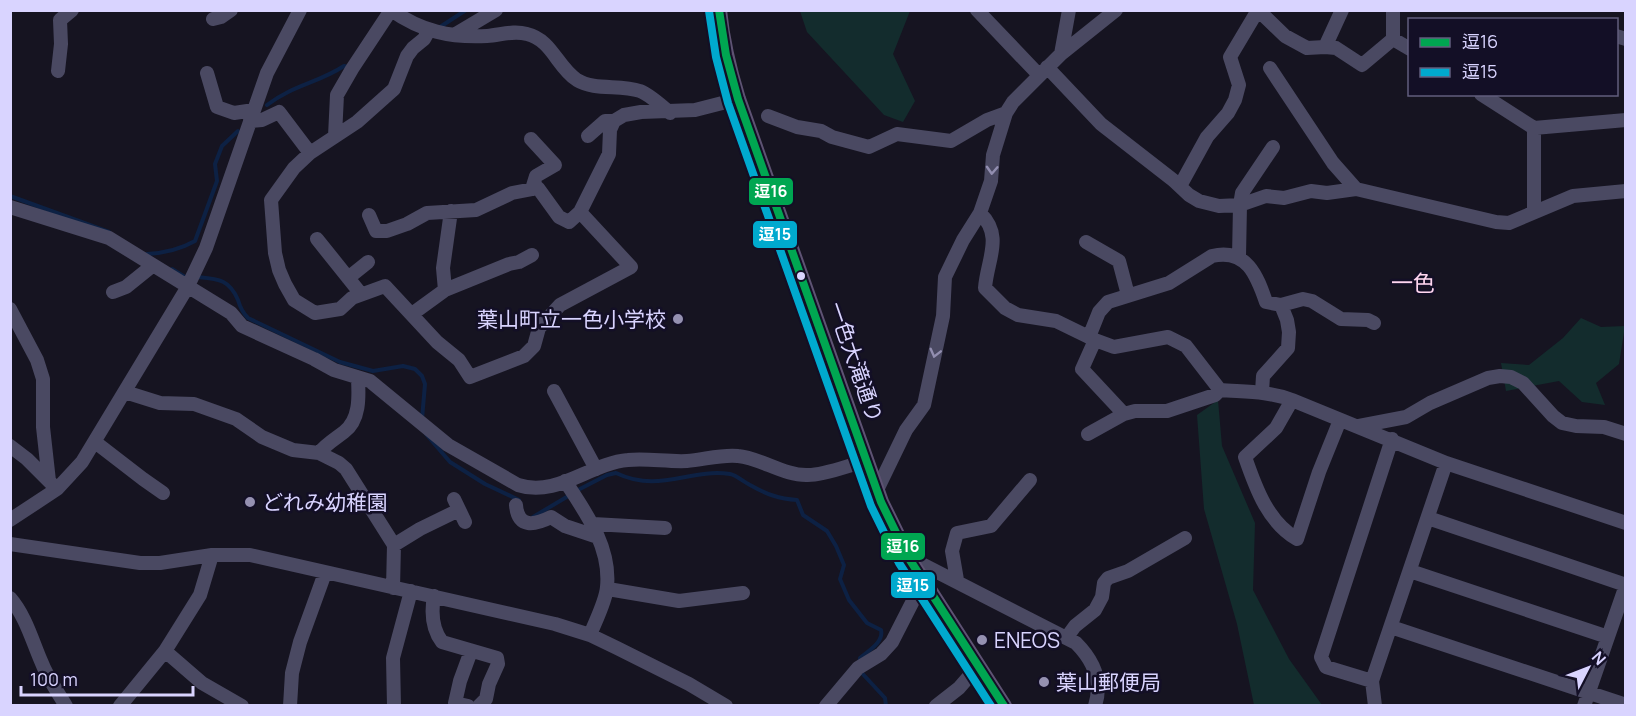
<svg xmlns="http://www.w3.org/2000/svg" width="1636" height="716" font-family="Manrope,'Noto Sans JP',sans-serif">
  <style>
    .green { fill: #132c2d }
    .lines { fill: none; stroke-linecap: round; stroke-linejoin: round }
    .stream { stroke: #0d2144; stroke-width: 4 }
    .minor { stroke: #4a4962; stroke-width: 14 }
    .major { stroke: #5e5373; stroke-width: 16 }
    .bus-1-casing { stroke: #130f26; stroke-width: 12 }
    .bus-2-casing { stroke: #130f26; stroke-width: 12 }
    .bus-1 { stroke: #00a651; stroke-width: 8 }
    .bus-2 { stroke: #00a9ce; stroke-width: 8 }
    .oneway { stroke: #928eb0 }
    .bus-dot { fill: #d9d4ff; stroke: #130f26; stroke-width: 2 }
    .poi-dot { fill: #9591b1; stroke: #130f26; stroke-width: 2 }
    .labels { text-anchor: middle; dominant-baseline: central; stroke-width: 5; stroke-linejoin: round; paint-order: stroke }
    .poi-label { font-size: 21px; fill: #d9d4ff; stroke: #130f26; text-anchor: start }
    .street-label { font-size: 21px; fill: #d9d4ff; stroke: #130f26 }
    .neighbourhood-label { font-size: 22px; fill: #ffd6f0; stroke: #130f26 }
    .line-badge { stroke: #130f26; stroke-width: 2 }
    .badge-label { font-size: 16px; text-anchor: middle; font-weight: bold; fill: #fff }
  </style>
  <rect width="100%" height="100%" fill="#161421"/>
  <path class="green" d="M800,11H910L893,54L915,101L903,122L884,115L807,32Z
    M1581,318L1601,327L1625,326L1619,364L1596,383L1605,405L1582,402L1559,381L1506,391L1501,363L1529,365L1563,338Z
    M1218,400L1222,446L1255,523L1253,590L1289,659L1322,705H1254L1237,624L1204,509L1197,415Z"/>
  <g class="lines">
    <path class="stream" d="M440,27L466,10
      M267,105C293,85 318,83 344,66L348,67
      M10,196L109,232
      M147,254C165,253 179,250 195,241L217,181L215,164L222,146L238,131
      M172,269L185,277H190
      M197,277C218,279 229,279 238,300C240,307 243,313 248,318L340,362L373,371L403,366L415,369L422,376L425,384L422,419
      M426,434L450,462L485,484L519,500
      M576,491L607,475L616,473C660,494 689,468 730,474C736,475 744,482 750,485C766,494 779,499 797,500L803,515L827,531L836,546L844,565L840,579L849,600L867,623L881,630C884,642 868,651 860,658L859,664
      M533,517L570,495
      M860,671L885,698L886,706"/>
    <path class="minor" d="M391,10C421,31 450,38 487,36C501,35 513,30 527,34C552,40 557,67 577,80C595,91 620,84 640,91C650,95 661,105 670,113
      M977,10L1039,75
      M1393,10V39L1410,49
      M213,19L221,17L231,10
      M429,30L424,39L413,48L407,56L394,89L357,122L310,153L294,168L271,200L275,253L279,270L285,284L294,300L315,313L340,309L352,298L385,286L437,342L459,360L470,377L524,356L534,346L539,328L560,305L631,267L580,212
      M454,35L496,10
      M1616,36L1626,39
      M1325,47L1336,48L1362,65L1393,39
      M1061,54L1116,10
      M1047,67L1101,124L1173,180L1189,195L1199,201L1219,206L1240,205L1266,196L1284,198L1311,191L1327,193L1356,189L1496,222L1509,223L1573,196L1626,191
      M1270,68L1333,163L1356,189
      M58,71L61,44L60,20L72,10
      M207,73L217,107L234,113L254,110
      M1481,94L1534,128
      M768,116L797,127L821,131L832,137L869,147L897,134L951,141L987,120L1006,113
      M250,121L262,120L279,112L310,153
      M335,136L337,95L352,69L391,10
      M588,136L605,121H614
      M531,139L555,165L536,176L532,189
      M1180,186L1207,137L1228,113L1235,100L1239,85L1230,57L1258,10L1285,36L1307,48L1325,47L1342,10
      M10,207L109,238L231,313L242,326L314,359L334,370L370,381L448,445L518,485C557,498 590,463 628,460C647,458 667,462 687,461C703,460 722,454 738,456C761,458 784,476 808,475C825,475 849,465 866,461
      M1534,212V128L1626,120
      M980,213C1004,236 987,260 985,288L1005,308L1018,315L1056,321L1095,340L1114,347L1168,337L1186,346L1220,390C1245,392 1268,391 1292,400
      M369,215L376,231H387L407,224L427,213L476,210L512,193L538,188L559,217L569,222L580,212L609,154L610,130L614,121L624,115L641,112L695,110L738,99
      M317,239L361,294
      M1086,242L1119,261L1128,295
      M1239,257L1240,205L1242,193L1273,147
      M348,278L368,262
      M445,290L509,264L519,262L532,255
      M113,292L126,287L152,266
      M10,309L37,360L43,379V427L49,481
      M412,314L445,290L443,268L451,211
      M1089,337L1099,312L1108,302L1169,283L1212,256C1247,248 1257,276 1266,302L1281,305L1303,299L1312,301L1341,319L1368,320L1374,323
      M1095,340L1082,369L1124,414L1135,411H1167L1215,395L1220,390
      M358,379C359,397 360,420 344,432C335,439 326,444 319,453L339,463L346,469L394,545L393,588
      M554,391L596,469
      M125,392L160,403L194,404L236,419L262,437L293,450L319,453
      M1262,392L1263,376L1288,348L1289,332L1287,320L1281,305
      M1340,420L1319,472L1297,539C1268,522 1256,489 1245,457L1276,428L1292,400L1446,463L1626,523
      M1359,426L1406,417L1430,403L1488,378L1500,376L1511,377L1523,383L1553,416L1562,423L1576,426L1604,427L1626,434
      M1088,434L1124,414
      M95,442L143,479L163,493
      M10,446L27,459L51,483
      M565,481C586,513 611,547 607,587C606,601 595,622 590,635
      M877,490L906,430L924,405L943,316L945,277L963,240L980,213L991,181L993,155L1006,113L1013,102L1061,54L1069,10
      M454,499L465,522
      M516,505C518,529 535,525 551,517L565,526L598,537
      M1428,518L1626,585L1584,706
      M10,520L57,489L82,462L187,288L206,248L267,73L300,10
      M593,524L665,528
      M10,544L140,563H160L212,555H250L555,624L590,635L617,648L689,684L726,706
      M394,545L420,529L459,510
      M908,557L1076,643C1093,660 1103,681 1095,706
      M1410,571L1608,637
      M957,580L952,551L957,533L991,526L1030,480
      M608,589L679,601L743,593
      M434,596C431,613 432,629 442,642L497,658L498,664L489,684L486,699L479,706
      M10,598C25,615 32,640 41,661C47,677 57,691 66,706
      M1391,627L1626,705
      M1067,637L1075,626L1095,610L1102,597L1104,583L1108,578L1128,571L1185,538
      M165,651L202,683L242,706
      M1372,681L1326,667L1321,657L1392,439
      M120,706L165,651L200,595L212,555
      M290,706L292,673L300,642L325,573
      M394,706L393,658L411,591
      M468,706L455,703L460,681L471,651
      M826,706L858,668L881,654L892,642L917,593L927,586
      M936,706L959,688L978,666
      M1375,706L1372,681L1446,463"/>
    <path class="major" d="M719,10C722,41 729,70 738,99L881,502L908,557L1004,706"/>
    <defs>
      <path id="bus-1" d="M719,10L726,55L738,99L881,502L908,557L1004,706"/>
      <path id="bus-2" d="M709,11L716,57L728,103L871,506L899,563L991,706"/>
    </defs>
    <use href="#bus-1" class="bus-1-casing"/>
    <use href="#bus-2" class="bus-2-casing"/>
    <use href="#bus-1" class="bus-1"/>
    <use href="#bus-2" class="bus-2"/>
  </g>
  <defs><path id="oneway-chevron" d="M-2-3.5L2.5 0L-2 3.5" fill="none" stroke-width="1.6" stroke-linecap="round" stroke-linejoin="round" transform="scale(1.5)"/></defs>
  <g class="oneway">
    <use href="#oneway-chevron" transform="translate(992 170) rotate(93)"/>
    <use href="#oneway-chevron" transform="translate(935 353) rotate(104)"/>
  </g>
  <circle class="bus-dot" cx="801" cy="276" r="5"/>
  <g class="poi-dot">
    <circle cx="678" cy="319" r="6"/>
    <circle cx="250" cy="502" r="6"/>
    <circle cx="982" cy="640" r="6"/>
    <circle cx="1044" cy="682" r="6"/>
  </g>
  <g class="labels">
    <g class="poi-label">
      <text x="666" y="319" text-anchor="end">葉山町立一色小学校</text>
      <text x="262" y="502">どれみ幼稚園</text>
      <text x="994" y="640">ENEOS</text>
      <text x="1056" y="682">葉山郵便局</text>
    </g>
    <g class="street-label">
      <text transform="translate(856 362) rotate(71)">一色大滝通り</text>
    </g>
    <g class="neighbourhood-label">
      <text x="1413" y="283">一色</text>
    </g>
  </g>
  <g class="line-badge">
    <rect x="748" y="177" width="46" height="29" rx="6" fill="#00a651"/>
    <rect x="752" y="220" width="46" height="29" rx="6" fill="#00a9ce"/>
    <rect x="880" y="532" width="46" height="29" rx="6" fill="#00a651"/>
    <rect x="890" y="571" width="46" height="28" rx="6" fill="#00a9ce"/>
  </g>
  <g class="badge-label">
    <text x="771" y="197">逗16</text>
    <text x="775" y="240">逗15</text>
    <text x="903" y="552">逗16</text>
    <text x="913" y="591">逗15</text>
  </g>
  <rect width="1636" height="716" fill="none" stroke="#d9d4ff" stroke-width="24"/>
  <rect x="1408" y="18" width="210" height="78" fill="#130f26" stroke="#625e7d" stroke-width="1.5"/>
  <rect x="1420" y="38" width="30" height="9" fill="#00a651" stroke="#625e7d" stroke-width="1.5"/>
  <text x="1462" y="48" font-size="18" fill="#d9d4ff">逗16</text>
  <rect x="1420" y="68" width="30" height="9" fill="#00a9ce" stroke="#625e7d" stroke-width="1.5"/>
  <text x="1462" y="78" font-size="18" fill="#d9d4ff">逗15</text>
  <g transform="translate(1588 668) rotate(48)" stroke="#130f26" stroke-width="4.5" paint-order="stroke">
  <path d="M0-4.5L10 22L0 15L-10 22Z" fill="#d9d4ff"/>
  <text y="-9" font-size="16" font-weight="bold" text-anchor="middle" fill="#d9d4ff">N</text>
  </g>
  <path d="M21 686v9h172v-9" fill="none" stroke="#d9d4ff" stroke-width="3"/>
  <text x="30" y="686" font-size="18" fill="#d9d4ff" stroke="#130f26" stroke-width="4.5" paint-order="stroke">100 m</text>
</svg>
